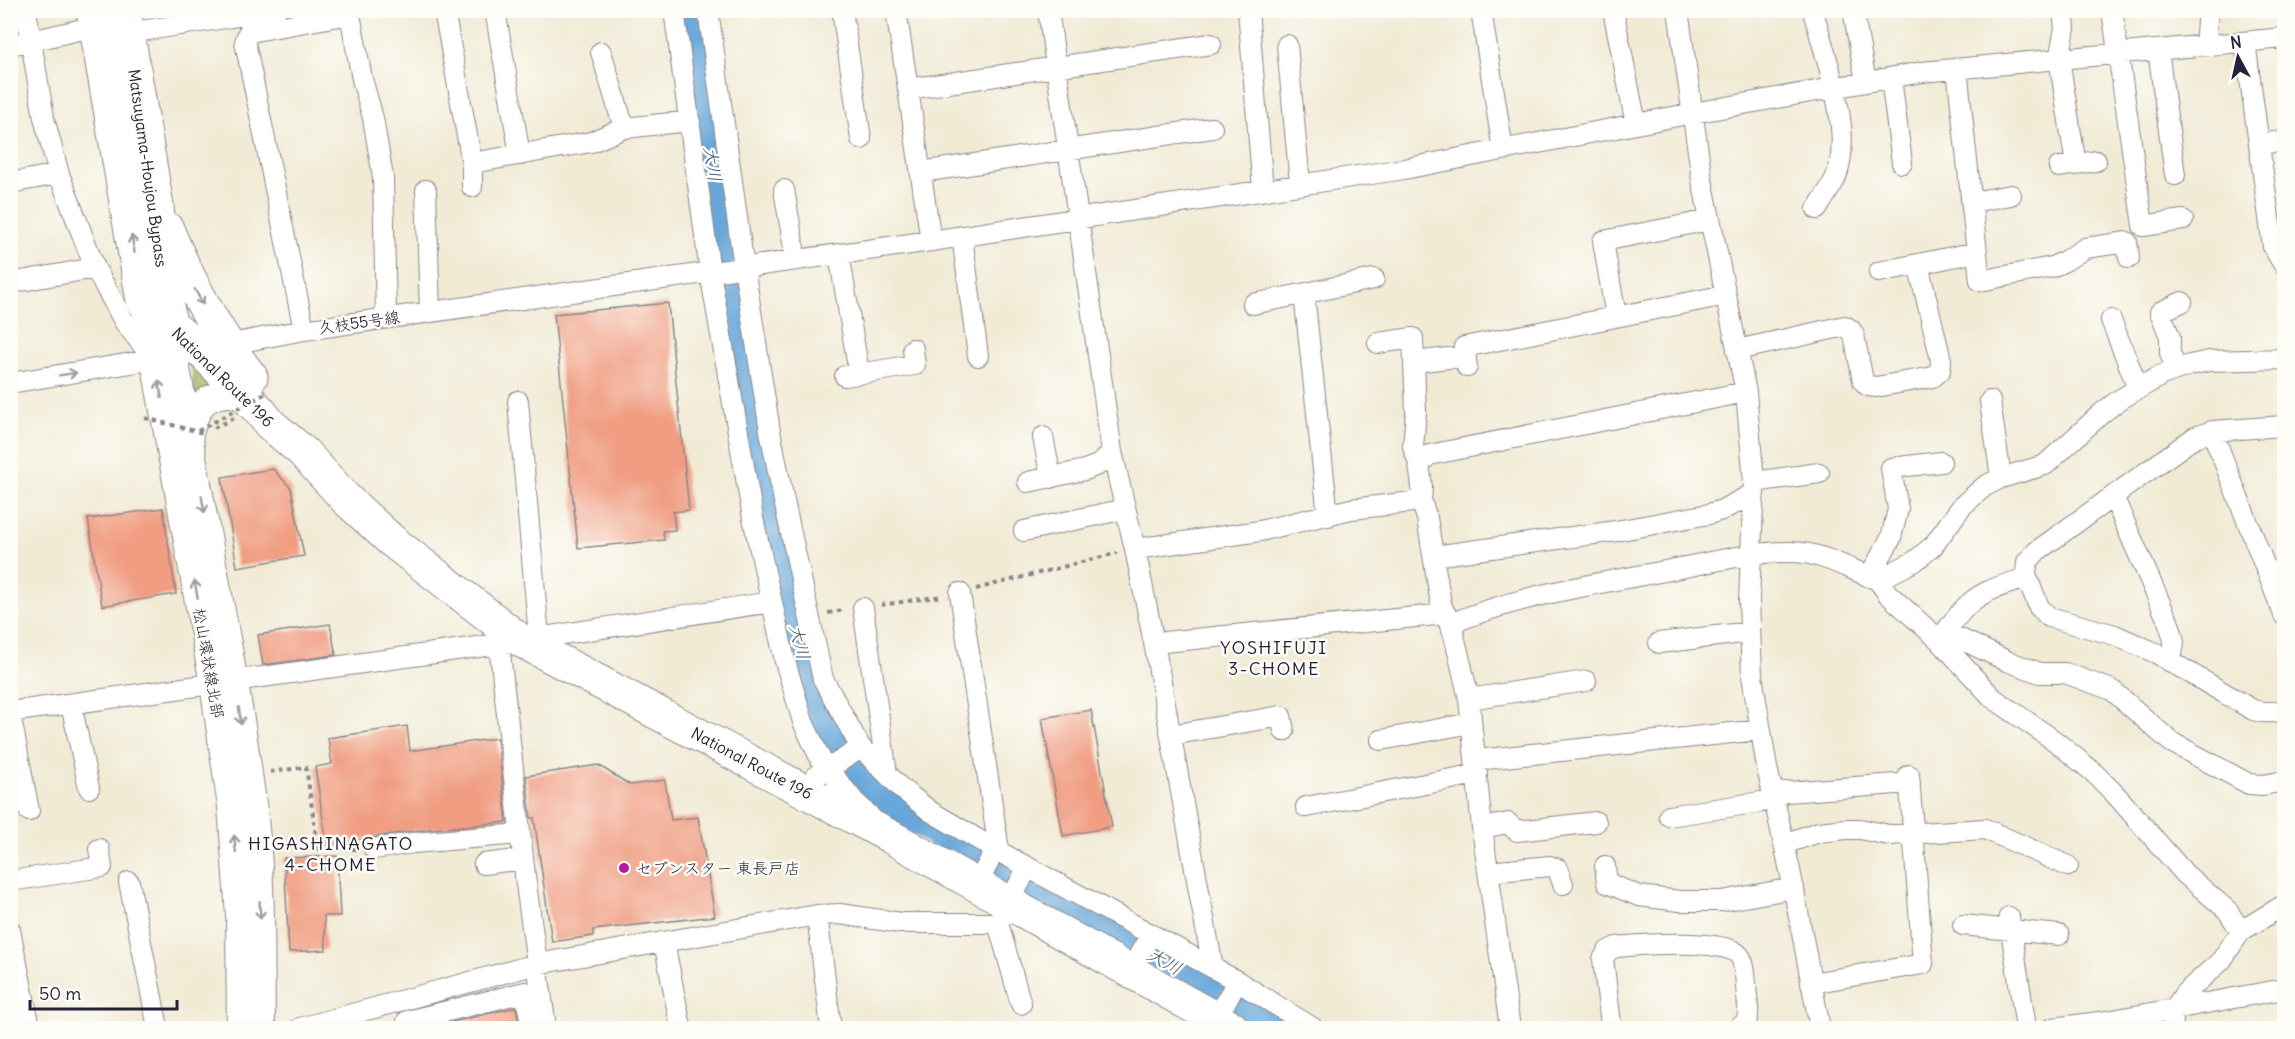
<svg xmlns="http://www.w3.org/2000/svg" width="2295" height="1039" font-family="Delius,'Klee One',sans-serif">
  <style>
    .green { fill: #a5be64; stroke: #647050; stroke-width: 1.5 }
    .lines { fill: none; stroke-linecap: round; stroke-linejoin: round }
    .river { stroke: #67a7da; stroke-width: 34 }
    .building { fill: #f09d82 }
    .minor-casing { stroke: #8a8688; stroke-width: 22 }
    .tertiary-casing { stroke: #8a8688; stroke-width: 28 }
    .trunk-casing { stroke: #8a8688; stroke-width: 35 }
    .path { stroke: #8a8688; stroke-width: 4; stroke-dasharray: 4.5 4.5; stroke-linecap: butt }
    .minor { stroke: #fff; stroke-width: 20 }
    .tertiary { stroke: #fff; stroke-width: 26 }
    .trunk { stroke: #fff; stroke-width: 33 }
    .path-bridge { stroke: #8a8688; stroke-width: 4; stroke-dasharray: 4.5 4.5; stroke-linecap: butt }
    .oneway { stroke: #9c9ca7 }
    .poi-dot { fill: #b5179e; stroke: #fdfcf7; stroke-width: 2 }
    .labels { text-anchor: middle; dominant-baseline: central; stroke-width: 5; stroke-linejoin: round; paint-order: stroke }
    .street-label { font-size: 16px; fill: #22223b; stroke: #fdfcf7 }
    .poi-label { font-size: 16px; fill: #22223b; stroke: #fdfcf7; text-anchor: start }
    .water-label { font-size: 18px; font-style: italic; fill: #3e577b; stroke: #fdfcf7 }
    .neighbourhood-label { font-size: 18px; letter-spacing: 1.5px; fill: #22223b; stroke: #fdfcf7 }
  </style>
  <rect width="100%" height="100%" fill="#fdfcf7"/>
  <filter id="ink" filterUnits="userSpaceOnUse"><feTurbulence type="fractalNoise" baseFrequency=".0167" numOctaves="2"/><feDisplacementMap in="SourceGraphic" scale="12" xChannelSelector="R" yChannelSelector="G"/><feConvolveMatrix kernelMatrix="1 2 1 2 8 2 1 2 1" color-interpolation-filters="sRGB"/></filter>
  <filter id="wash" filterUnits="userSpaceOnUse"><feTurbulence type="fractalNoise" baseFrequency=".008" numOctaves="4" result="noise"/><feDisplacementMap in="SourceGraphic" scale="24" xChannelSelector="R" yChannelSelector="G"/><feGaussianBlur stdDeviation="1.35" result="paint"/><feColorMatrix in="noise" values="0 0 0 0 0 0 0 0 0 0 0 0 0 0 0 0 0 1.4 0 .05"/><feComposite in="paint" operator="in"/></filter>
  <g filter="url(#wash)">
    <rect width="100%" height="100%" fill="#f1ebd5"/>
    <path class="green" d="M192,365L220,381L195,395Z"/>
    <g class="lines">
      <path class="river" d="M690,10L742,355L774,533L810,682L837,738L886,799L1003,870L1250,1007L1284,1028"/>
    </g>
    <g id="blocks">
      <path class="building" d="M668,303L689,510L673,512L675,530L663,531L664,540L578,548L554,314Z
        M273,469L291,488L304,556L237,567L222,477Z
        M163,508L176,594L102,606L88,519Z
        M330,624L336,655L263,665L258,635Z
        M1091,710L1112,827L1063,836L1042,718Z
        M407,726L410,751L497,738L507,822L411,831L327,845L315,767L332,764L328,738Z
        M598,765L630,785L665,780L671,820L698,817L715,916L593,930V936L552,942L534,818H531L526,776Z
        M337,856L340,916H324L326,950L289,952L284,858Z
        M516,1007L520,1029H445L444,1024Z"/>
    </g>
  </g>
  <g filter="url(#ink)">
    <use href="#blocks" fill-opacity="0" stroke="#8a8688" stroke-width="1.5"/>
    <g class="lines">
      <defs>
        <path id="minor" d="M444,10L472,163V187
          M495,10L520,155
          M674,10L710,272L753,518L785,661L803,722L821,760L854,801L870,816
          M708,10L744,267L770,431L784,501L823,679L861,748L902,789L930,811L996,850L1237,981L1313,1028
          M842,10L861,139
          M896,10L931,241
          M1048,10L1112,452L1135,549L1154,643L1213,968
          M1248,10L1263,190
          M1481,10L1503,150
          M1678,10L1702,180L1746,392L1754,482L1749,601L1752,676L1767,768L1791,875L1820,1028
          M1853,10L1866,82
          M2063,10L2065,28L2059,59L2076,165
          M2112,10L2143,226L2183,220
          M1813,11C1825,56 1854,132 1836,177C1831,188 1823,199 1817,209
          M1614,15L1636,124
          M128,33L276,10
          M2245,42L2273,247L2284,265
          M10,45L31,41L26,10
          M1287,45L1300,184
          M2205,45L2208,10
          M2158,50L2175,175
          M601,52L624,128
          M1957,68L1980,281L2052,267L2065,261L2085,248L2127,242L2129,258
          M1891,78L1902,163
          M908,89L1211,44
          M2259,144L2284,141
          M472,163L591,142L624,128L690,121
          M2059,167L2096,161
          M921,172L1212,128
          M10,183L59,174
          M426,190L430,312
          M784,190L796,260
          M1972,202L2011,195
          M962,236L978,356
          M839,254L859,373
          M95,268L125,323L152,357
          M1879,272L1977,252
          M10,283L95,268L59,174L44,118L31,41L96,26
          M1304,294L1328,516
          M1253,304L1374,279
          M1616,317L1603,241L1710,220
          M2111,320L2138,388
          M304,330L245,42L248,33L255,31L350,14L362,79L373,118L383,177L386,318
          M1378,343L1413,338L1416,412L1413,447L1419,464L1422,487L1421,501L1427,518L1441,604L1454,635L1469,699L1482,828L1510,1028
          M220,346L304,330L931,241L1404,169L1693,113L1922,72L2284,38
          M1737,350L1845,326L1851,330L1854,335L1863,381L1868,386L1876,387L1933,377L1940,371L1941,360L1918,264
          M1414,362L1466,356
          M1467,367L1464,347L1726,295
          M2176,369L2170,353V337L2160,312L2182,302
          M845,376L915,365L913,349
          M10,383L168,357
          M518,401L539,637
          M1990,401L2001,478
          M2284,426L2212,431L2195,437L2037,551L2027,562L2026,575L2039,607L2049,617L2115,635L2135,644L2156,653L2253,710C2264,713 2274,714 2284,709
          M2212,431L2284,615
          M1043,437L1051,478
          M1419,464L1429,455L1746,392
          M1028,482L1085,470L1100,464L1112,452
          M1754,482L1819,473
          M2113,496L2168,621C2174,638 2177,644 2169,661
          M1024,531L1125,509
          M1135,549L1260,531L1351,509L1421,501
          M1434,556L1616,531L1709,514L1722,510L1754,493
          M1869,577L1891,538L1898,509L1891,468L1941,462
          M1878,580L1888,594L1939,640L1993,698L2055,741L2092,771L2116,795L2185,874L2227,910L2241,931
          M960,593L998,844L977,885
          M863,608L887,774
          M1450,624C1519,595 1596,584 1670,570C1708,563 1753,551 1791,552C1821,552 1851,570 1878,580L1915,561L1933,546L1962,506L1985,486L2001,478L2045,465L2102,413L2119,400L2162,375L2190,365L2209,361L2284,359
          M1946,632L2007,661L2040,673H2065L2112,690L2171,742L2249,784L2263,785L2284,781
          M1939,640C1949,628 1958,613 1970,603C1986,589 2007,584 2027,578
          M1154,643L1446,614
          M1659,643L1750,632
          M499,644L526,884L546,1028
          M1469,699L1586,681
          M71,704L89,788
          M10,712L499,644L771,602
          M10,713L29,811
          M1171,735L1281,716L1284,731
          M1381,740L1471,723
          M1476,760L1760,730
          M815,777L861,748
          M1773,793L1910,783
          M1306,807L1477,774
          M1669,816L1774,800
          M1482,828L1508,823L1517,831L1596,822
          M1784,844L1819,832L1846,829H1860L1889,835L1985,829L2068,866
          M374,849L413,843L520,834
          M484,864L523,859
          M1605,866L1607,883L1639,896L1680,901H1722L1794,888
          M1488,872L1550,866L1558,869L1563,884
          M10,881L102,867L99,849
          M129,882L158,1028
          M817,915L831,1028
          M2009,917L2026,1028
          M998,923L1021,1004
          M1963,925L2059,935
          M10,930L30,1028
          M664,942L681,1028
          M1130,971L1151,934
          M1811,983L1923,964L1909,775
          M1216,1019L1237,981
          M407,1021L525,992L532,1028
          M300,1028L537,964L817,915L840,914L901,923H998L1028,867
          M1614,1028L1611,1024L1603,959L1608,951L1616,947C1638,945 1726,938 1739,955C1747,965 1745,985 1747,996C1748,1009 1752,1022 1738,1028
          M2053,1028L2107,1021L2284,989
          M2172,1028L2174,1009L2185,993L2221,961L2241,931L2284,905"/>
        <path id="tertiary" d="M143,301L213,684L231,807L239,916L240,1028
          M170,326C196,491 235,653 255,819C263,888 261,959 262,1028
          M190,434C198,401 208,392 243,394"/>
        <path id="trunk" d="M93,10L143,301L200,350L259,410L270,424L303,452L346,499L392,541L520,640L891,837L1232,1028
          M124,10L157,206L161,261L170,326
          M167,229C189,282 216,332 251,377"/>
      </defs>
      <use href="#minor" class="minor-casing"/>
      <use href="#tertiary" class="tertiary-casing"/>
      <use href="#trunk" class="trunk-casing"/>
      <path class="path" d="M214,428L234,418
        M976,589L1117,553
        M881,605L942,596
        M828,613L844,610
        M270,772L306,767L318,849H358"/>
      <use href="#minor" class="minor"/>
      <use href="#tertiary" class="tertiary"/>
      <use href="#trunk" class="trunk"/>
      <path class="path-bridge" d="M145,418L203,433
        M198,431L268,392"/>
    </g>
    <defs><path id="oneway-shaft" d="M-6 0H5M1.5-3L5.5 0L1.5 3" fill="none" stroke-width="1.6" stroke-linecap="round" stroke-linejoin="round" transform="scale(1.5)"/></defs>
    <g class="oneway">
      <use href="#oneway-shaft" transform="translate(133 244) rotate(-100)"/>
      <use href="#oneway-shaft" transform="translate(199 297) rotate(61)"/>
      <use href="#oneway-shaft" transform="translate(68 374) rotate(-9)"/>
      <use href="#oneway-shaft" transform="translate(160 389) rotate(-101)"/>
      <use href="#oneway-shaft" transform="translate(203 504) rotate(80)"/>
      <use href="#oneway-shaft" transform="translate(196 589) rotate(-100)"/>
      <use href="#oneway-shaft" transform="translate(240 716) rotate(82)"/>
      <use href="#oneway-shaft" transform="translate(235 844) rotate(-96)"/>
      <use href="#oneway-shaft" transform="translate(260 910) rotate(87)"/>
    </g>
  </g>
  <circle class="poi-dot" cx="624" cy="868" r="6"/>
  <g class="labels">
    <g class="street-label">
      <text transform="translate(148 168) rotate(82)">Matsuyama-Houjou Bypass</text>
      <text transform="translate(359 322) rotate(-8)">久枝55号線</text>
      <text transform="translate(223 377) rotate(44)">National Route 196</text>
      <text transform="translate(209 663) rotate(80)">松山環状線北部</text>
      <text transform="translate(752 763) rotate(28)">National Route 196</text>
    </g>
    <g class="poi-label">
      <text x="636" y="868">セブンスター 東長戸店</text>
    </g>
    <g class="water-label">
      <text transform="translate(713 164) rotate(81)">大川</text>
      <text transform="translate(800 642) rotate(76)">大川</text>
      <text transform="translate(1165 961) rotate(29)">大川</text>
    </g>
    <g class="neighbourhood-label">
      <text x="1274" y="647">YOSHIFUJI<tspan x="1274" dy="21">3-CHOME</tspan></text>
      <text x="331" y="843">HIGASHINAGATO<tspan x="331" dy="21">4-CHOME</tspan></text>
    </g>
  </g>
  <rect width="2295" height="1039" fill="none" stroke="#fdfcf7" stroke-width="36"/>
  <g transform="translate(2238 57) rotate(352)" stroke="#fdfcf7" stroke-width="4.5" paint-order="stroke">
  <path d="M0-4.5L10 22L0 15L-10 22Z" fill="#22223b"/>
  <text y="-9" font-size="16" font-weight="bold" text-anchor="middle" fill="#22223b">N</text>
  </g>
  <path d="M30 1000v9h147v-9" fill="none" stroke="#22223b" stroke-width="3"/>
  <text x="39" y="1000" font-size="18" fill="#22223b" stroke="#fdfcf7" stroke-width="4.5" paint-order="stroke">50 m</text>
</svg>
